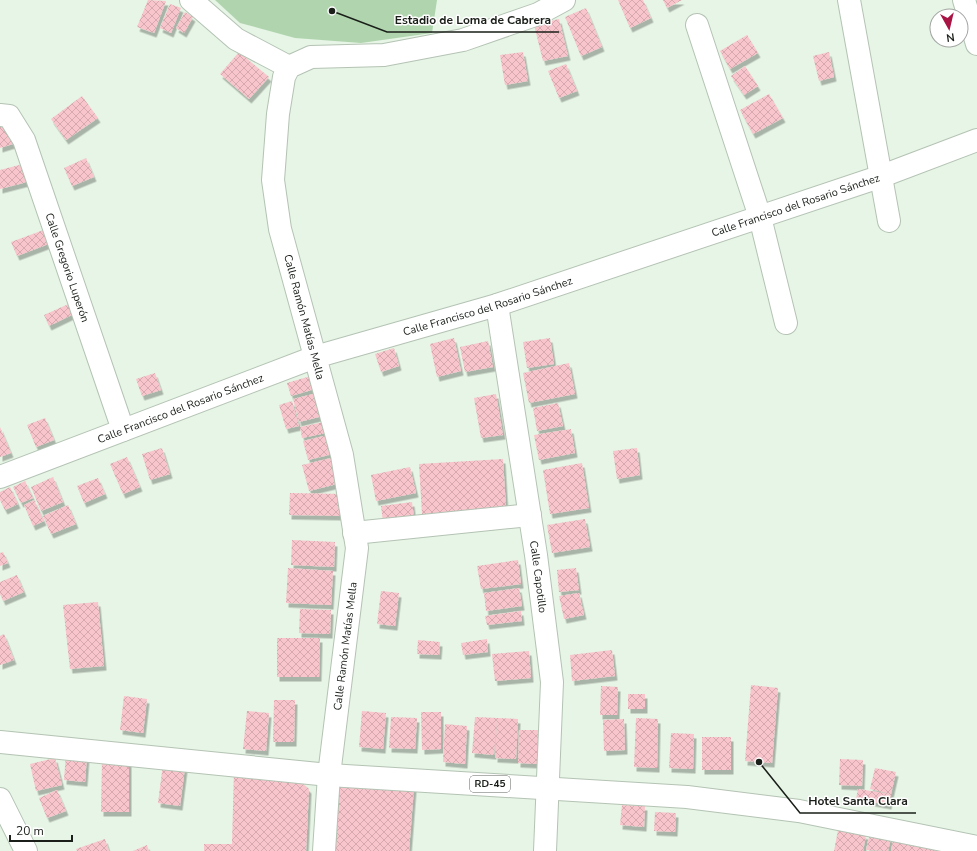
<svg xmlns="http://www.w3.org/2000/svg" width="977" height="851" font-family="'Nunito Sans',sans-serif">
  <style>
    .pitch { fill: #b0d5ae }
    .building { fill: url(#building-cross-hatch); filter: url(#shadow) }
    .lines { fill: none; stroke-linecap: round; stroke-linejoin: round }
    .minor-casing { stroke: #b4c3b4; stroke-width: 24 }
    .major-casing { stroke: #b4c3b4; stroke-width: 24 }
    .minor { stroke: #fff; stroke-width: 22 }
    .major { stroke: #fff; stroke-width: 22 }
    .labels { text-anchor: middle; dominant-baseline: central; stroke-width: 3; stroke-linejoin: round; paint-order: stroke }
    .shield { fill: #fff; stroke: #5f625e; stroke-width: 1 }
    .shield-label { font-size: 10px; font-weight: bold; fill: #1a1f19 }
    .street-label { font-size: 11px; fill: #1a1f19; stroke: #fff }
    .leader { fill: none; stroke: #1a1f19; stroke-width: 1.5 }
    .callout-dot { fill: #1a1f19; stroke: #fff; stroke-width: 1.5 }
    .callout-label { font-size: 12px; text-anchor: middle; font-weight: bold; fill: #1a1f19; stroke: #fff; stroke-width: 3; stroke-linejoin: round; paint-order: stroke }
  </style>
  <defs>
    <pattern id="building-cross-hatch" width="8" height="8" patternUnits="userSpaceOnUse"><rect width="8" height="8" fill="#f9c5cc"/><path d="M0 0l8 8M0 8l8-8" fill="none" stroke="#d5a9af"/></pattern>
    <filter id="shadow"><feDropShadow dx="2.5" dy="4.5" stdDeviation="0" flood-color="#0004"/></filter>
  </defs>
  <rect width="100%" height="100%" fill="#e6f5e5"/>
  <path class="pitch" d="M215,0H437L432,33L361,43L295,38L240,23Z"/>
  <path class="building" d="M148,0L166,1L154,33L137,27Z
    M618,0H643L651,18L630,28Z
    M663,0H682L667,8Z
    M170,4L181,8L171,33L160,28Z
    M586,8L602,47L581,56L565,17Z
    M185,12L193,17L184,33L176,28Z
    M559,19L568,56L543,61L534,25Z
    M747,35L758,53L730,69L720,51Z
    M239,52L269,77L249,99L220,74Z
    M523,52L528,81L505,85L500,55Z
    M829,52L834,77L819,81L813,56Z
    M566,64L577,91L559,98L548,71Z
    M745,66L758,86L744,95L731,76Z
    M769,94L783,118L753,134L740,110Z
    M82,96L98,118L66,140L51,119Z
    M7,121L13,144L0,148V122Z
    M86,158L94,177L72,186L64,168Z
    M23,164L27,182L0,189V170Z
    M49,228L54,242L17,256L11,242Z
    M73,302L78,312L49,326L44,315Z
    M454,338L461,371L437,377L430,344Z
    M550,338L554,364L527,368L523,342Z
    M488,341L493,367L465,372L460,347Z
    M394,348L399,366L381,372L375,354Z
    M569,363L575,394L529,403L523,373Z
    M155,373L161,390L142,396L136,379Z
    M311,376L315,389L291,396L287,383Z
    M317,393L323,416L299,422L293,399Z
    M496,394L503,435L481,438L474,398Z
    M292,401L299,426L286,429L279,405Z
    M558,403L563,426L537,431L533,408Z
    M45,418L54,440L36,447L27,425Z
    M324,422L326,433L302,438L300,427Z
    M0,427L11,453L0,457Z
    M571,429L575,453L539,460L534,435Z
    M328,435L333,454L308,460L303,441Z
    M162,448L170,474L150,480L142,454Z
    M637,448L640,475L617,479L613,451Z
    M127,457L140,487L123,494L110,464Z
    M335,457L341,483L309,491L302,465Z
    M503,459L506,509L422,514L419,464Z
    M582,463L589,508L550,514L543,470Z
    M410,467L416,493L376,501L371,475Z
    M53,477L63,502L41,511L31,487Z
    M98,478L105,494L84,503L77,486Z
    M25,481L33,498L21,503L13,487Z
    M10,487L18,504L5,510L0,500V492Z
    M290,493L344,494V516L289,515Z
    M34,500L44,521L33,526L24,505Z
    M412,502L414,518L383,522L381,506Z
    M68,505L76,524L51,534L43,516Z
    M585,519L590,547L552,553L547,525Z
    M292,540L335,542L334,567L291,565Z
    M3,552L8,563L0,566V553Z
    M518,560L521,584L481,589L477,566Z
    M288,568L333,571L331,605L286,603Z
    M576,568L579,590L559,592L557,570Z
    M17,575L24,592L3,601L0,594V582Z
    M519,588L522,606L486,611L484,593Z
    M381,591L399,593L395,626L377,624Z
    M579,593L584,615L564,619L559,596Z
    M98,602L104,666L70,669L63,605Z
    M300,609L331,610L330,634L299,633Z
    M521,611L522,621L487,625L485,616Z
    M4,634L14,660L0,665V636Z
    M277,638H320L319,677H277Z
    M487,639L488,652L463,655L461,643Z
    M418,640L440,642L439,655L417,654Z
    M612,650L615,676L572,681L570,655Z
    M529,651L531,678L495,681L492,654Z
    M751,685L778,688L772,763L745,761Z
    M601,686L618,687L617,715H600Z
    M628,694H645V709H628Z
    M124,696L147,699L143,733L120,730Z
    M274,700H295L294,742H273Z
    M247,711L269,713L266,751L243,749Z
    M362,711L386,713L383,749L359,747Z
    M421,712H441V749L422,750Z
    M391,717L417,718L415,749L389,748Z
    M475,717L497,718L494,755L472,753Z
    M497,718L518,719L516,759L495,758Z
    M636,718L658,719L657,768L634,767Z
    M624,719L625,750L604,751L603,720Z
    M445,724L467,726L465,764L443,762Z
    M519,730H538L537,764L518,763Z
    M671,733L694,734L693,769L669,768Z
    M702,737H731V770H702Z
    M66,753L87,755L85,782L64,780Z
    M55,758L62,785L36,791L30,764Z
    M102,759H129V812H101Z
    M840,759L863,760L862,786L839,785Z
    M163,764L185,767L180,806L158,803Z
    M875,768L896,772L891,794L870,789Z
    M234,769L294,776L309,789L306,851H204V844H232Z
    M340,780L414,787L409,851H335Z
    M858,789L891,794L889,805L856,799Z
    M57,790L66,811L47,818L39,798Z
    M622,805L645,806L644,827L620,825Z
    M655,812L676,813L675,832L654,831Z
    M838,830L866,835L863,851H834Z
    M870,833L891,838L888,851L866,850Z
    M105,839L109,851H77L76,849Z
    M893,840L936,848L935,851H891Z
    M147,845L149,851H133Z"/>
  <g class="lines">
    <defs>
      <g id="minor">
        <path d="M191,0L236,39L289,67"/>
        <path d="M849,0L889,221"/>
        <path d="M964,0L977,44"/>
        <path d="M697,25L760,217L786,323"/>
        <path id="s1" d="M0,115L9,116L24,140L123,430"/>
        <path id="s2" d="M497,305L536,555L552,682L545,851"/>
        <path id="s3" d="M0,477L315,357L497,305L882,176L977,140"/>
        <path d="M354,533L530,515"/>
        <path d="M0,799L26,851"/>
        <path id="s4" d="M324,851L329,775L357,548L342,455L280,229L273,180L278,114L284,77L289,67L311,57L384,55L463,40L538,14L564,0"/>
      </g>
      <path id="major" d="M0,742L329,775L687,797L799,811L977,847"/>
    </defs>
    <use href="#minor" class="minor-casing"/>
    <use href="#major" class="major-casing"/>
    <use href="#minor" class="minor"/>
    <use href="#major" class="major"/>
  </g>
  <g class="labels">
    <rect class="shield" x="470" y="776" width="40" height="16" rx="3"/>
    <g class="shield-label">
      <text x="490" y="784">RD-45</text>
    </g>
    <g class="street-label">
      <text stroke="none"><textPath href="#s3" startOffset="841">Calle Francisco del Rosario Sánchez</textPath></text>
      <text stroke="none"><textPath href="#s1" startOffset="172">Calle Gregorio Luperón</textPath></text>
      <text stroke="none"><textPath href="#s3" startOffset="517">Calle Francisco del Rosario Sánchez</textPath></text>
      <text transform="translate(304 317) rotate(75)">Calle Ramón Matías Mella</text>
      <text stroke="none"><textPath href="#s3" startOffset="193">Calle Francisco del Rosario Sánchez</textPath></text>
      <text stroke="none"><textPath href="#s2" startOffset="275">Calle Capotillo</textPath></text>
      <text stroke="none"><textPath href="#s4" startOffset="206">Calle Ramón Matías Mella</textPath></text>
    </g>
  </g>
  <path class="leader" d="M332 11L387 32H559M759 762L800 813H916"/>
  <g class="callout-dot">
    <circle cx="332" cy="11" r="4"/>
    <circle cx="759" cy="762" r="4"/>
  </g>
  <g class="callout-label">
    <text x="473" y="24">Estadio de Loma de Cabrera</text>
    <text x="858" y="805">Hotel Santa Clara</text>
  </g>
  <g transform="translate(949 28) rotate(172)"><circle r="19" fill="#ffffff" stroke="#a3a5a3"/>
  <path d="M0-3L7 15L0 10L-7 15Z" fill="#a91445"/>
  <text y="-6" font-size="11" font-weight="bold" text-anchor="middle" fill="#1a1f19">N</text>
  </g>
  <path d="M10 835v6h62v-6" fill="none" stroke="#1a1f19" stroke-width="2"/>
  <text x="16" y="835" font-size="12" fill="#1a1f19" stroke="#ffffff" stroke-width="3" paint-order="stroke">20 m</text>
</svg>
